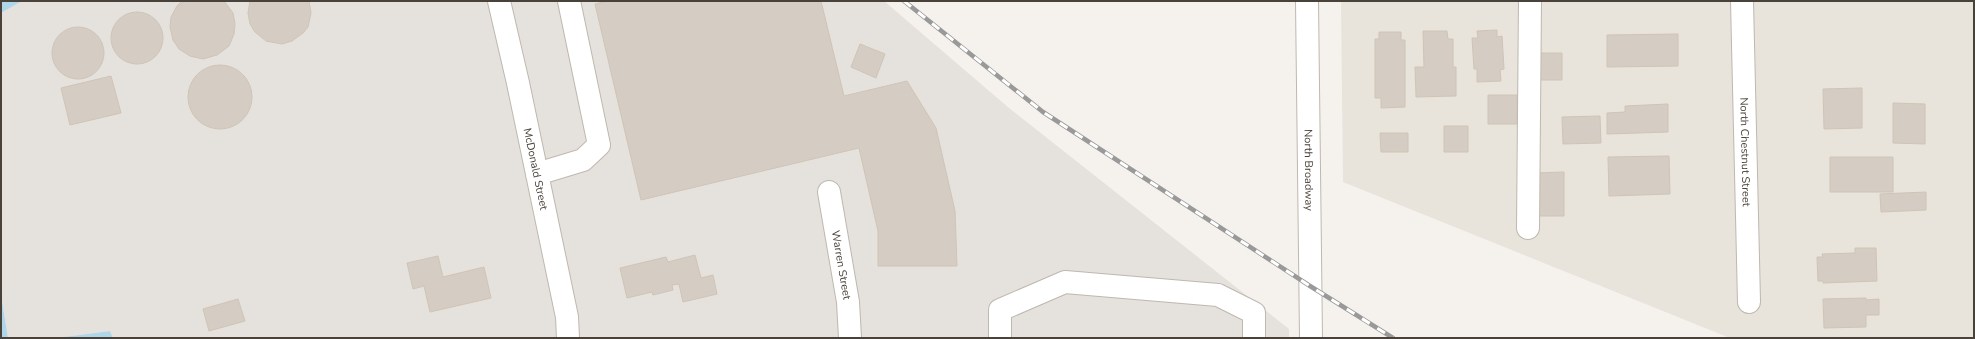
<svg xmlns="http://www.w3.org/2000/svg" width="1975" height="339" font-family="'Nunito Sans',sans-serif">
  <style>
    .residential { fill: #e8e3db }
    .industrial { fill: #e5e1dd }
    .water { fill: #b0d6ea }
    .building { fill: #d5cdc3; stroke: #cfc4b6 }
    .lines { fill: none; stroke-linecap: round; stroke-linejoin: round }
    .minor-casing { stroke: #bfb8af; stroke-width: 24 }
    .minor { stroke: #fff; stroke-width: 22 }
    .rail-casing { stroke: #999; stroke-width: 4.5 }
    .rail { stroke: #fff; stroke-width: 3; stroke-dasharray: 9; stroke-linecap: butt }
    .labels { text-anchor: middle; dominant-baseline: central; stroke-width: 3; stroke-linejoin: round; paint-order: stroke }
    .street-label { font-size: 11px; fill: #49423a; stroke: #fff }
  </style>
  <rect width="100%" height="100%" fill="#f5f1ec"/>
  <path class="residential" d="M1341,1H1974V338H1730L1343,182Z"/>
  <path class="industrial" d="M22,1H884L1009,108L1289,329V338H113L110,331L56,338H8L1,295V13Z"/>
  <path class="water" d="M1,1H22L1,13Z
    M1,295L8,338H1Z
    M110,331L113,338H56Z"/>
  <path class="building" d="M224,1L233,13L235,24L234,34L229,46L217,55L203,59L190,56L179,49L173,40L170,27L171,17L177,6L182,1Z
    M309,1L311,13L308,27L303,33L292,41L282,44L266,41L255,32L250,24L248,13L250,1Z
    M608,1H821L844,96L907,81L936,128L955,211L957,266H878V231L859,148L641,200L595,4Z
    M111 38a26 26 0 1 1 52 0a26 26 0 1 1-52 0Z
    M52 53a26 26 0 1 1 52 0a26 26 0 1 1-52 0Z
    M1497,30V37L1502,36L1504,69L1500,70L1501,81L1477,82V69H1474L1472,38H1478L1477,31Z
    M1423,31H1447L1448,39H1453V67H1456V96L1416,97L1415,67H1424Z
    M1379,32H1401V40H1405V107L1381,108V98H1375V39H1379Z
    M1678,34V66L1607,67V35Z
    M860,44L885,54L876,78L851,67Z
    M1534,53H1562V80H1535Z
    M188 97a32 32 0 1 1 64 0a32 32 0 1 1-64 0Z
    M111,76L121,113L70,125L61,88Z
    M1862,88V128L1824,129L1823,89Z
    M1488,95H1517V124H1488Z
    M1893,103L1925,104V144L1893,143Z
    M1668,104V132L1607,134V113L1625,112V106Z
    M1600,116L1601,143L1563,144L1562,117Z
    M1444,126H1468V152H1444Z
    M1380,133H1408V152H1381Z
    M1669,156L1670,194L1609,196L1608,157Z
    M1830,157H1893V192H1830Z
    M1564,172V216H1536V173Z
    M1926,192V210L1881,212L1880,194Z
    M1855,248H1876L1877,281L1823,283V281H1818L1817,257H1823L1822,254L1855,253Z
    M695,255L701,278L713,275L717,294L683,302L679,284L672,285L673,290L653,295L652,292L627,298L620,268L666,257L668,262Z
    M438,256L443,277L484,267L491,298L430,312L424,286L413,289L407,263Z
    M1866,298V300L1879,299V315H1866V327L1824,328L1823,299Z
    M238,299L245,321L209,331L203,309Z"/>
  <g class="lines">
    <defs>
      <g id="minor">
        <path id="s1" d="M499,1L518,83L567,317L568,338"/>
        <path id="s2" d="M1307,1L1311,338"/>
        <path id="s3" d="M1742,1L1749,302"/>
        <path d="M537,174L583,160L599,145L569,1"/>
        <path id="s4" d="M829,192L848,302L850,338"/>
        <path d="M1528,228L1530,1"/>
        <path d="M1000,338V310L1065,282L1218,295L1254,313V338"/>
      </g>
    </defs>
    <use href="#minor" class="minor-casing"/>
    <use href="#minor" class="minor"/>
    <defs>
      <path id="rail" d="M904,1L1043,112L1310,286L1393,338"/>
    </defs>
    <use href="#rail" class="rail-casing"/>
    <use href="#rail" class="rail"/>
  </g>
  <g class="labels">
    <g class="street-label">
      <text stroke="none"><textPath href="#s3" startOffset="151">North Chestnut Street</textPath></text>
      <text stroke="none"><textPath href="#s1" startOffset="172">McDonald Street</textPath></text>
      <text stroke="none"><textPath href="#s2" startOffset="169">North Broadway</textPath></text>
      <text stroke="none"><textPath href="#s4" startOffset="74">Warren Street</textPath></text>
    </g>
  </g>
  <rect width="1975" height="339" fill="none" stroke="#49423a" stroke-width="4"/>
</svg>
